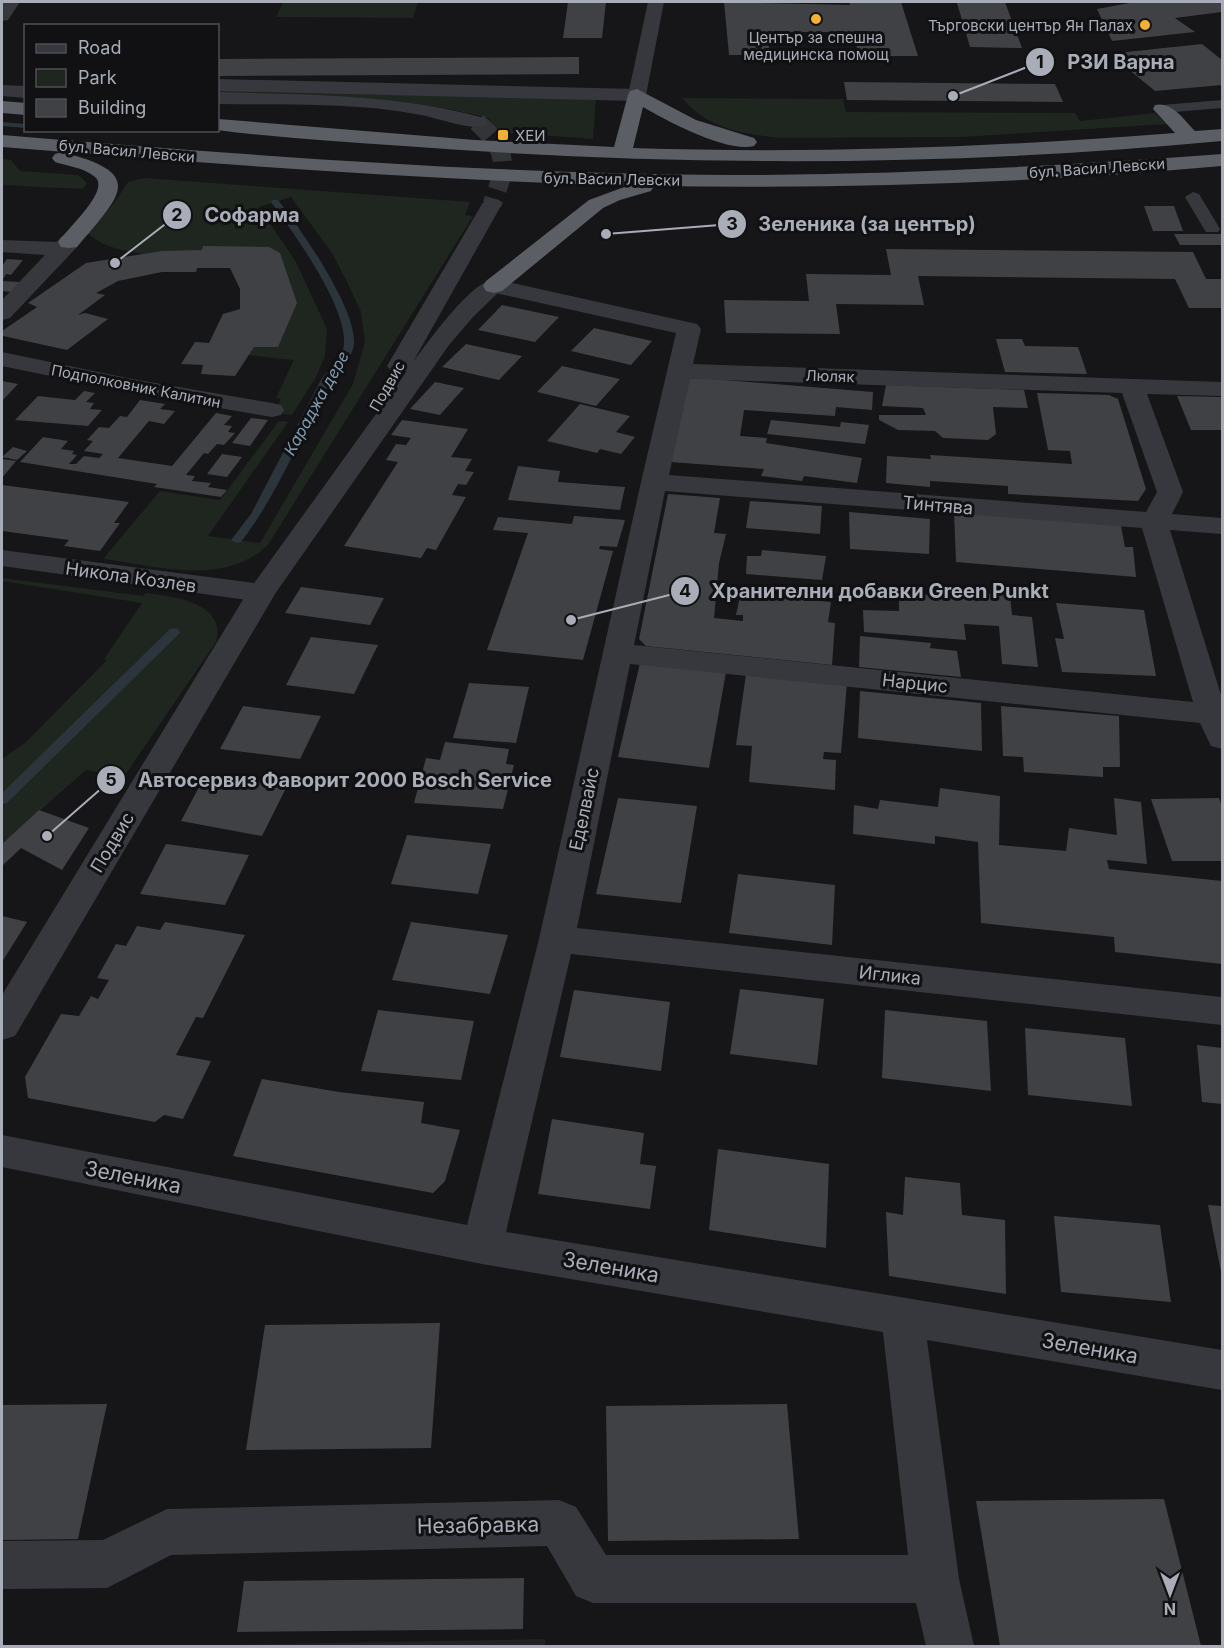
<svg xmlns="http://www.w3.org/2000/svg" width="1224" height="1648" font-family="Inter,sans-serif">
  <style>
    .built { fill: #222225 }
    .green { fill: #1e261f }
    .lines { fill: none; stroke-linecap: round; stroke-linejoin: round }
    .stream { fill: #2c353c; fill-rule: evenodd }
    .building { fill: #404145 }
    .tertiary-tunnel { stroke: #333438; stroke-width: 19; stroke-dasharray: 19 10; stroke-linecap: butt }
    .service { fill: #37383d; fill-rule: evenodd }
    .minor { fill: #37383d; fill-rule: evenodd }
    .tertiary { fill: #37383d; fill-rule: evenodd }
    .trunk { fill: #5b5e65; fill-rule: evenodd }
    .poi-dot { fill: #f2b134; stroke: #111113; stroke-width: 2 }
    .labels { text-anchor: middle; dominant-baseline: central; stroke-width: 6; stroke-linejoin: round; paint-order: stroke }
    .far-poi-label { font-size: 15px; fill: #a8adb8; stroke: #111113; text-anchor: end }
    .far-street-label { font-size: 15px; fill: #a8adb8; stroke: #111113 }
    .far-water-label { font-size: 16px; font-style: italic; fill: #7f9bb3; stroke: #111113 }
    .street-label { font-size: 18px; fill: #a8adb8; stroke: #111113 }
    .near-street-label { font-size: 21px; fill: #a8adb8; stroke: #111113 }
    .leader { fill: none; stroke: #a8adb8; stroke-width: 2 }
    .callout-dot { fill: #a8adb8; stroke: #111113; stroke-width: 2 }
    .mark-label { font-size: 18px; text-anchor: middle; font-weight: bold; fill: #111 }
    .callout-label { font-size: 20px; text-anchor: middle; font-weight: bold; fill: #a8adb8; stroke: #111113; stroke-width: 6; stroke-linejoin: round; paint-order: stroke }
  </style>
  <rect width="100%" height="100%" fill="#161618"/>
  <path class="built" d="M545,1639V1646H170Z"/>
  <path class="green" d="M283,2H418L413,18L276,17Z
    M218,89L596,98L593,139L496,132L489,118C401,95 308,96 218,94Z
    M682,98L843,99L846,112L1075,113L1080,121L1155,113L1167,124L961,137L780,138C742,134 707,128 682,98Z
    M2,159L11,160L20,171L78,175L87,183L83,189L2,185Z
    M145,178L470,202L465,215L473,216L268,545C224,587 157,566 103,559L160,491L220,500L279,421L288,422L208,536L260,543L353,384L365,342L361,312L348,284L332,253L291,197L259,207L296,262L327,329L325,356L316,377L292,415L274,413L281,399L276,398L294,360L247,355L256,305L235,257C199,256 113,261 88,233L114,203L128,182Z
    M2,578L143,596L146,593C173,597 227,602 216,642L123,778L86,770L2,844V759L25,743L107,660L104,659L142,603L2,581Z"/>
  <g class="lines">
    <path class="stream" d="M2,122L26,124V128L2,126Z
      M272,200H278C300,228 357,309 354,344C352,360 337,370 330,383C300,436 278,494 241,542L237,543L231,540L251,514L322,378C330,368 343,358 344,344C347,306 293,232 271,202Z
      M174,628L178,629L180,632L178,635L7,803L2,804V793L170,629Z"/>
  </g>
  <path class="building" d="M568,2H606L602,38H563Z
    M724,2L850,5L849,2H901L918,56H859L853,32H767L770,55H729Z
    M978,2H1005L1022,48L970,47L957,3Z
    M1135,2H1222V12L1175,18L1195,32L1112,41L1097,9Z
    M1202,44L1222,60V85L1155,91L1122,64L1117,53Z
    M579,57V74L218,76V59Z
    M844,82L1055,84L1063,102L847,100Z
    M1144,206H1174L1183,231H1153Z
    M1174,234H1222V245H1180Z
    M203,246L269,247L280,253L297,303L278,347H254L235,376L201,374L203,365L181,364L195,342L209,343L223,314L240,309V289L230,268H197L196,272H162L118,281L96,293L105,295L78,315L85,313L108,319L67,350L3,336L2,331L37,307L28,303L86,263L162,251L202,250Z
    M886,249L1193,252L1206,279H1222V308H1189L1175,279L918,276L924,305L836,304L840,334L726,333L724,300L809,301L806,274L891,275Z
    M7,259L23,260L11,275L6,274L2,281L20,282L11,292L2,291V266Z
    M502,305L559,317L535,342L478,330Z
    M594,328L652,341L631,365L571,351Z
    M996,339H1022L1025,346L1078,347L1087,374L1005,372Z
    M466,344L522,356L499,380L442,367Z
    M562,366L620,379L596,406L537,392Z
    M686,377L873,392L872,410L836,407L835,416L744,410L740,436L767,438L766,443L862,458L857,483L804,476L802,481L761,476L764,469L671,462Z
    M2,381L18,384L2,401Z
    M435,382L464,388L440,415L410,409Z
    M886,385L1024,390L1028,408L993,407L996,434L988,440L943,438L935,431L898,430L879,420V415H926L923,408L882,406Z
    M84,391L95,393L86,402L94,403L90,409L102,410L88,426L15,420L38,396L75,400Z
    M1037,393L1109,395L1118,399L1146,489L1138,501L1008,494V486L930,481V487L886,483L887,456L931,459L930,455L1072,464L1070,451L1048,450Z
    M1177,396L1222,397V430H1191Z
    M140,400L165,404L160,409L175,411L164,424L149,421L118,458L172,466L216,413L232,416L224,425L232,426L228,432L235,433L224,445L217,444L208,454L204,453L186,475L195,476L192,481L211,483L208,487L227,490L221,497L154,487L157,484L20,462L43,437L68,441L61,449L74,451L72,454L77,455L69,464H76L84,456L99,458L103,454L84,451L93,441L87,440L99,427L109,428L120,416L127,417Z
    M580,404L630,416L616,432L635,437L621,454L600,449L597,453L547,441Z
    M251,418L268,420L250,446L232,443Z
    M402,420L468,429L451,457L472,459L465,471L474,472L466,485L458,484L452,495L466,497L436,550L427,548L421,558L344,546L398,462L386,460L396,444L406,445L411,438L391,435Z
    M771,420L840,427L841,422L869,425L865,444L767,434Z
    M13,447L27,451L17,460L2,457Z
    M222,454L242,457L227,477L207,474Z
    M2,459L16,461L2,478Z
    M518,466L560,471L558,482L625,487L620,510L508,500Z
    M2,485L101,498L129,502L114,523H120L100,551L64,546L69,540L2,531Z
    M668,494L720,498L714,533L726,534L719,563L714,618L743,621V615H736L740,596L757,597L758,587L800,592L799,599L831,602L828,622L835,623L832,665L646,646L639,639Z
    M750,501L822,506L820,534L746,528Z
    M849,512L930,519L929,554L850,549Z
    M954,512L1121,526L1125,547H1133L1136,577L956,562Z
    M574,516L625,520L617,547L600,546L599,549L613,551L583,660L487,650L528,533L493,530L498,517L572,524Z
    M762,550L826,556L822,580L746,574L747,556H761Z
    M301,587L384,598L370,625L285,613Z
    M899,592L961,598L960,592L1010,595L1012,615L1032,617L1038,667L1002,664L999,626L964,624L966,640L864,632L863,610L899,611Z
    M1056,603L1144,610L1156,676L1062,672L1055,638L1064,639Z
    M860,636L931,643L930,648L957,651L961,677L859,667Z
    M311,637L378,645L354,694L286,685Z
    M640,663L726,672L709,768L618,757Z
    M746,674L847,683L841,753L824,752L823,759L836,760L835,790L749,782L752,746L736,745Z
    M469,683L529,687L516,743L453,738Z
    M860,691L981,703L982,751L858,738Z
    M243,706L321,716L300,759L220,749Z
    M1001,706L1119,716L1120,767H1103V777L1024,772L1023,757L1003,756Z
    M445,742L509,749L506,764L514,765L503,809L414,803L426,758L440,760Z
    M206,774L287,786L262,836L181,821Z
    M940,788L1000,796L999,845L1066,851L1069,828L1117,835L1114,798L1141,802L1147,864L1107,860L1109,869L1222,881V964L1115,952L1114,937L981,923L978,842L935,836V844L853,834L854,805L878,809L880,800L938,807Z
    M618,798L697,806L681,903L596,894Z
    M1219,798L1222,807V861H1172L1151,799Z
    M39,810L89,828L62,870L21,848L2,866V844Z
    M407,835L491,844L478,894L391,884Z
    M166,844L249,855L225,905L140,894Z
    M738,874L835,885L832,945L729,933Z
    M2,916L27,922L2,962Z
    M165,922L245,935L203,1018L196,1017L176,1055L211,1061L183,1119L164,1115L155,1122L28,1098L25,1077L61,1014L79,1016L91,996L98,999L109,980L97,978L116,944L126,946L137,926L160,930Z
    M411,922L508,935L490,994L392,980Z
    M740,989L824,999L817,1065L730,1054Z
    M574,990L670,1002L661,1071L560,1057Z
    M378,1010L474,1021L461,1080L361,1071Z
    M885,1010L987,1021L991,1091L882,1078Z
    M1025,1028L1125,1038L1132,1106L1028,1095Z
    M1197,1045L1222,1048V1104L1202,1102Z
    M262,1079L339,1092L424,1102L421,1123L460,1130L445,1181L433,1193L233,1156Z
    M552,1119L644,1133L640,1164L656,1166L650,1209L538,1194Z
    M718,1149L829,1164L826,1248L709,1230Z
    M905,1177L960,1183L962,1215L1005,1220L1006,1294L889,1276L886,1212L903,1215Z
    M1208,1205L1222,1206V1272H1221Z
    M1054,1216L1160,1225L1171,1302L1061,1292Z
    M440,1323L431,1448L246,1450L265,1325Z
    M107,1404L78,1539L2,1540V1405Z
    M787,1404L799,1539L608,1541L606,1406Z
    M1164,1499L1201,1646H1000L976,1501Z
    M524,1578L523,1629L237,1632L244,1581Z"/>
  <g class="lines">
    <path class="tertiary-tunnel" d="M477,122C509,151 507,165 492,204"/>
    <path class="service" d="M1222,100V108L1162,113L1155,109L1162,105Z
      M1193,192L1199,194L1220,229L1218,232H1206L1204,229L1185,197Z"/>
    <path class="minor" d="M218,79L637,89L644,91L646,95L644,99L637,101L218,91Z
      M69,236L77,237L80,242L77,247L10,318L2,320V300L45,255L2,252V240L57,242L61,237Z
      M494,279L697,324L701,329L693,364L1222,382V396L1147,394L1183,492L1172,514L1222,518V534L1170,530L1222,698V749L1211,746L1200,723L630,664L577,928L1222,997V1025L571,954L506,1232L1222,1350V1390L927,1340L959,1579L974,1646H926L916,1603H593L576,1596L547,1546L171,1555L107,1588L2,1589V1541L103,1540L167,1509L559,1500L576,1507L606,1555H908L883,1332L482,1264L2,1167V1135L467,1225L539,939L641,482L676,333L486,291L483,286L486,281ZM690,379L1122,393L1157,492L1146,512L669,475ZM665,491L1142,528L1193,702L634,645Z
      M2,352L132,379L272,403L281,405L284,410L281,415L272,417L132,393L2,366Z
      M2,550L261,584L271,587L275,593L271,599L261,602L2,566Z"/>
    <path class="tertiary" d="M4,2H20L8,20L2,21V5Z
      M648,2H664L646,95L644,99H630L628,95Z
      M2,85L26,86V98L2,96Z
      M218,92C308,95 396,94 484,118L487,122L484,126C469,130 437,118 421,115C355,102 285,105 218,104Z
      M492,198L499,200L502,204L413,362C428,342 465,290 488,281C493,279 497,280 502,281L505,286L473,317L449,345L275,594L15,1036L2,1040V995L247,593L407,371L399,373L391,371L387,366L482,204L485,200Z"/>
    <path class="trunk" d="M637,89L696,120L754,138L757,142L754,146C727,153 667,121 643,107L633,148C814,154 995,147 1175,133L1153,109L1155,105C1172,101 1184,120 1195,131L1222,129V141C951,167 676,167 404,146C342,142 279,138 217,130L218,119L475,140L614,147L628,95L630,91Z
      M2,101L26,103V115L2,113Z
      M2,135C245,155 488,174 731,175C895,175 1059,166 1222,154V166C1034,183 843,189 654,186L651,191L620,200L603,208L502,291L494,293L486,291L483,286L486,281L589,200L627,186C418,179 210,164 2,147Z
      M62,152C148,174 120,195 77,247L69,248L61,247L58,242C66,230 111,190 95,177C85,168 68,166 55,162L52,158L55,154Z"/>
  </g>
  <g class="poi-dot">
    <circle cx="816" cy="19" r="6"/>
    <circle cx="1145" cy="25" r="6"/>
    <rect x="497" y="129" width="12" height="12" rx="3"/>
  </g>
  <g class="labels">
    <g class="far-poi-label">
      <text x="1133" y="25">Търговски център Ян Палах</text>
      <text x="816" y="37" text-anchor="middle">Център за спешна<tspan x="816" dy="17">медицинска помощ</tspan></text>
      <text x="515" y="135" text-anchor="start">ХЕИ</text>
    </g>
    <g class="far-street-label">
      <text transform="translate(127 151) rotate(5)">бул. Васил Левски</text>
      <text transform="translate(1097 168) rotate(-4)">бул. Васил Левски</text>
      <text transform="translate(612 179) rotate(1)">бул. Васил Левски</text>
      <text transform="translate(830 376) rotate(2)">Люляк</text>
      <text transform="translate(136 386) rotate(11)">Подполковник Калитин</text>
      <text transform="translate(387 386) rotate(-60)">Подвис</text>
    </g>
    <g class="far-water-label">
      <text transform="translate(316 403) rotate(-61)">Караджа дере</text>
    </g>
    <g class="street-label">
      <text transform="translate(938 505) rotate(5)">Тинтява</text>
      <text transform="translate(131 577) rotate(8)">Никола Козлев</text>
      <text transform="translate(915 683) rotate(6)">Нарцис</text>
      <text transform="translate(584 809) rotate(-78)">Еделвайс</text>
      <text transform="translate(112 842) rotate(-59)">Подвис</text>
      <text transform="translate(890 975) rotate(6)">Иглика</text>
    </g>
    <g class="near-street-label">
      <text transform="translate(133 1177) rotate(11)">Зеленика</text>
      <text transform="translate(611 1267) rotate(10)">Зеленика</text>
      <text transform="translate(1090 1348) rotate(10)">Зеленика</text>
      <text transform="translate(478 1525) rotate(-1)">Незабравка</text>
    </g>
  </g>
  <path class="leader" d="M953 96L1040 62M115 263L177 215M606 234L732 224M571 620L685 591M47 836L111 780"/>
  <g class="callout-dot">
    <circle cx="953" cy="96" r="6"/>
    <circle cx="115" cy="263" r="6"/>
    <circle cx="606" cy="234" r="6"/>
    <circle cx="571" cy="620" r="6"/>
    <circle cx="47" cy="836" r="6"/>
    <circle cx="1040" cy="62" r="15"/>
    <circle cx="177" cy="215" r="15"/>
    <circle cx="732" cy="224" r="15"/>
    <circle cx="685" cy="591" r="15"/>
    <circle cx="111" cy="780" r="15"/>
  </g>
  <g class="mark-label">
    <text x="1040" y="68">1</text>
    <text x="177" y="221">2</text>
    <text x="732" y="230">3</text>
    <text x="685" y="597">4</text>
    <text x="111" y="786">5</text>
  </g>
  <g class="callout-label">
    <text x="1121" y="69">РЗИ Варна</text>
    <text x="252" y="222">Софарма</text>
    <text x="867" y="231">Зеленика (за център)</text>
    <text x="880" y="598">Хранителни добавки Green Punkt</text>
    <text x="345" y="787">Автосервиз Фаворит 2000 Bosch Service</text>
  </g>
  <rect width="1224" height="1648" fill="none" stroke="#a8adb8" stroke-width="6"/>
  <rect x="24" y="24" width="195" height="108" fill="#111113" stroke="#4d4f55" stroke-width="1.5"/>
  <rect x="36" y="44" width="30" height="9" fill="#37383d" stroke="#4d4f55" stroke-width="1.5"/>
  <text x="78" y="54" font-size="18" fill="#a8adb8">Road</text>
  <rect x="36" y="69" width="30" height="18" fill="#1e261f" stroke="#4d4f55" stroke-width="1.5"/>
  <text x="78" y="84" font-size="18" fill="#a8adb8">Park</text>
  <rect x="36" y="99" width="30" height="18" fill="#404145" stroke="#4d4f55" stroke-width="1.5"/>
  <text x="78" y="114" font-size="18" fill="#a8adb8">Building</text>
  <g transform="translate(1170 1594) rotate(180)" stroke="#111113" stroke-width="4.5" paint-order="stroke">
  <path d="M0-4.5L10 22L0 15L-10 22Z" fill="#a8adb8"/>
  <text y="-9" font-size="16" font-weight="bold" text-anchor="middle" fill="#a8adb8">N</text>
  </g>
</svg>
